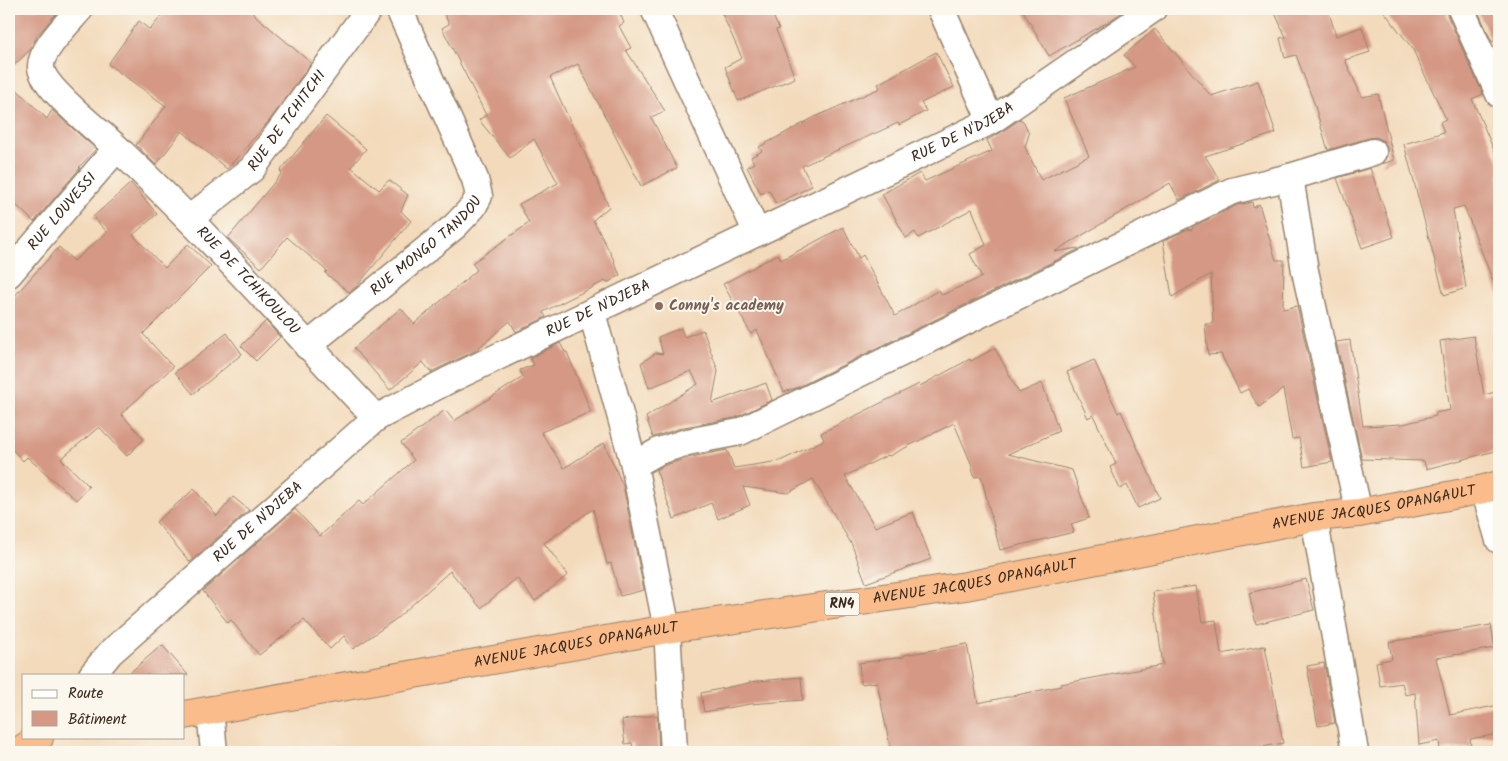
<svg xmlns="http://www.w3.org/2000/svg" width="1508" height="761" font-family="Kalam,sans-serif">
  <style>
    .building { fill: #d49884 }
    .lines { fill: none; stroke-linecap: round; stroke-linejoin: round }
    .minor-casing { stroke: #97826c; stroke-width: 29 }
    .highway-casing { stroke: #97826c; stroke-width: 30 }
    .minor { stroke: #fff; stroke-width: 26 }
    .highway { stroke: #f9bc8a; stroke-width: 28 }
    .education-dot { fill: #8d6e63; stroke: #fbf7ec; stroke-width: 2 }
    .labels { text-anchor: middle; dominant-baseline: central; stroke-width: 4; stroke-linejoin: round; paint-order: stroke }
    .shield { fill: #fbf7ec; stroke: #75685c; stroke-width: 1 }
    .shield-label { font-size: 14px; font-weight: bold; fill: #3b2a1e }
    .street-label { font-size: 15px; fill: #3b2a1e; stroke: #fbf7ec }
    .education-label { font-size: 15px; font-weight: bold; fill: #785e54; stroke: #fbf7ec; text-anchor: start }
  </style>
  <rect width="100%" height="100%" fill="#fbf7ec"/>
  <filter id="ink" filterUnits="userSpaceOnUse"><feTurbulence type="fractalNoise" baseFrequency=".02" numOctaves="2"/><feDisplacementMap in="SourceGraphic" scale="10" xChannelSelector="R" yChannelSelector="G"/><feConvolveMatrix kernelMatrix="1 2 1 2 8 2 1 2 1" color-interpolation-filters="sRGB"/></filter>
  <filter id="wash" filterUnits="userSpaceOnUse"><feTurbulence type="fractalNoise" baseFrequency=".0096" numOctaves="4" result="noise"/><feDisplacementMap in="SourceGraphic" scale="20" xChannelSelector="R" yChannelSelector="G"/><feGaussianBlur stdDeviation="1.12" result="paint"/><feColorMatrix in="noise" values="0 0 0 0 0 0 0 0 0 0 0 0 0 0 0 0 0 1.4 0 .05"/><feComposite in="paint" operator="in"/></filter>
  <g filter="url(#wash)">
    <rect width="100%" height="100%" fill="#f3dabb"/>
    <g id="blocks">
      <path class="building" d="M9,9H60L37,36L30,50L9,70Z
        M167,9H248L311,63L270,120L227,169L182,131L156,165L136,145L166,106L108,64L139,21L150,30Z
        M442,9H618L624,23L619,26L631,48L626,50L665,111L651,117L677,168L641,186L578,64L550,77L609,207L593,220L615,262H614L620,275L609,282L605,281L543,312L546,317L516,332L510,321L475,351L431,372L423,362L390,390L354,348L401,308L414,324L477,270L472,263L529,223L519,204L558,183L534,139L510,158L479,120L486,115L442,28L449,24Z
        M720,9H770L779,29L776,30L795,78L738,101L725,67L742,58Z
        M1022,9H1127L1111,20L1049,56Z
        M1273,9H1328L1336,36L1362,27L1370,52L1345,60L1362,97L1378,94L1394,160L1382,164L1387,156V148L1384,141L1376,137L1369,138L1328,150L1314,103L1296,55L1285,58L1280,38L1286,37Z
        M1382,9H1446L1447,15L1483,94L1472,99L1499,162V294H1498L1464,206L1453,209L1466,288L1444,295L1404,144L1444,132L1440,122L1446,119L1412,48Z
        M1477,9H1499V38L1492,42Z
        M1155,29L1211,96L1258,81L1276,133L1205,156L1220,180L1179,200L1170,183L1054,252L1078,248L1079,249L796,388L784,392L757,330L751,334L723,284L778,254L781,260L843,227L859,258L863,255L895,316L939,290L942,295L982,277L970,254L986,245L972,209L918,238L915,232L906,238L882,194L920,173L925,181L992,151L987,140L1000,133L1020,119L1024,122L1029,134L1025,147L1041,180L1089,156L1064,98L1135,67L1124,55Z
        M936,52L954,87L921,103L926,111L899,125L898,123L802,166L812,186L776,204L769,190L761,194L747,167L754,163L751,157L762,151L759,147L815,117L880,88L878,84Z
        M9,82L47,119L52,110L96,149L79,167L80,168L34,222L9,198Z
        M326,116L366,149L351,167L379,190L389,180L408,195L401,211L411,221L356,287L349,292L325,273L327,271L287,237L261,268L228,238L282,173L280,171Z
        M1370,168L1394,237L1362,248L1337,178Z
        M131,183L157,214L133,235L165,268L188,244L211,266L143,334L173,367L121,414L144,439L127,456L99,427L61,459L89,486L76,500L27,457L23,461L9,446V302L59,247L74,261L107,232L93,217Z
        M1252,202L1253,208L1259,204L1276,260H1284L1283,309L1297,306L1332,462L1304,467L1299,438L1292,439L1283,389L1259,407L1248,389L1240,393L1221,354L1208,355L1205,324H1213L1211,274L1172,297L1163,241L1186,230L1193,229L1192,227L1237,205Z
        M266,321L280,337L256,361L241,346Z
        M681,328L684,337L703,330L718,371L712,403L766,383L772,400L735,418L684,427L653,437L646,417L698,384L691,371L649,388L641,363L656,353L663,354L658,337Z
        M227,333L242,354L193,394L175,372Z
        M1474,336L1484,395L1499,391V450L1426,469L1424,461L1362,459L1336,342L1350,340L1363,426L1403,424L1436,416L1435,413L1450,410L1440,341Z
        M560,343L565,352H567L591,412L541,432L564,468L604,443L623,486L644,590L620,596L611,563L607,564L593,509L544,543L568,575L535,601L517,578L481,608L450,571L396,619L353,649L344,636L330,649L304,620L259,655L231,620L228,623L203,591L295,509L320,536L359,501L363,505L414,460L401,443L445,410L454,421L523,377L520,370L534,365L530,358Z
        M995,348L1019,393L1042,383L1059,431L1008,454L1072,470L1089,518L1071,524L1074,532L1000,550L981,476L974,477L971,463L954,423L889,456L888,455L845,476L875,527L913,512L931,559L866,583L852,545L813,479L788,493L743,487L750,505L718,519L711,503L674,519L656,470L665,465L691,457L727,450L734,468L780,461L824,440L821,433L919,384L920,386L970,359L971,361Z
        M1094,360L1118,413L1121,411L1160,498L1138,508L1127,485L1120,489L1110,467L1116,464L1093,415L1088,418L1067,372Z
        M194,489L217,516L233,497L249,510L190,562L156,522Z
        M1306,579L1314,610L1256,624L1249,593Z
        M1196,586L1202,622L1216,620L1221,654L1265,646L1283,743L1234,752H891L877,682L861,684L859,663L904,657V655L967,644L978,703L1061,686V684L1163,665L1153,592Z
        M1491,625L1495,648L1436,658L1450,715L1499,705V734L1470,739L1471,747L1440,750L1439,741L1419,745L1415,693L1405,695L1402,683L1380,686L1376,662L1392,659L1389,642Z
        M162,645L188,675H127Z
        M1324,663L1335,723L1318,726L1307,666Z
        M801,677L803,700L750,704L704,712L701,693L749,683V682Z
        M657,715L659,752H634L632,743L625,744L622,720Z"/>
    </g>
  </g>
  <g filter="url(#ink)">
    <use href="#blocks" fill-opacity="0" stroke="#97826c" stroke-width="1"/>
    <g class="lines">
      <defs>
        <g id="minor">
          <path id="s1" d="M80,9C69,22 39,51 41,68C44,89 99,131 116,147C207,233 290,327 376,418"/>
          <path d="M654,9L757,233"/>
          <path d="M941,9L991,121"/>
          <path d="M1461,9L1499,94"/>
          <path d="M1290,177L1305,271L1359,513"/>
          <path id="s2" d="M189,219L252,169L369,9"/>
          <path id="s3" d="M9,274L117,148"/>
          <path d="M592,313L634,465L667,629L674,752"/>
          <path id="s4" d="M307,346L455,226L473,207L479,196L475,179L399,9"/>
          <path d="M634,465L659,451L687,442L740,432L1232,191L1290,177L1373,152"/>
          <path d="M1484,489L1499,540"/>
          <path d="M1314,517L1355,752"/>
          <path id="s5" d="M92,675L110,653L376,418L447,381L991,121L1153,9"/>
          <path d="M210,710L214,752"/>
        </g>
        <g id="highway">
          <path id="s6" d="M184,715L667,629L966,586L1314,517L1359,513L1484,489L1499,485"/>
          <path d="M18,752L39,738"/>
        </g>
      </defs>
      <use href="#minor" class="minor-casing"/>
      <use href="#highway" class="highway-casing"/>
      <use href="#minor" class="minor"/>
      <use href="#highway" class="highway"/>
    </g>
  </g>
  <circle class="education-dot" cx="659" cy="306" r="5"/>
  <g class="labels">
    <rect class="shield" x="824.5" y="592.5" width="35" height="23" rx="4"/>
    <g class="shield-label">
      <text x="842" y="604">RN4</text>
    </g>
    <g class="street-label">
      <text stroke="none"><textPath href="#s2" startOffset="140">RUE DE TCHITCHI</textPath></text>
      <text stroke="none"><textPath href="#s5" startOffset="1036">RUE DE N'DJEBA</textPath></text>
      <text stroke="none"><textPath href="#s3" startOffset="82">RUE LOUVESSI</textPath></text>
      <text stroke="none"><textPath href="#s4" startOffset="156">RUE MONGO TANDOU</textPath></text>
      <text stroke="none"><textPath href="#s1" startOffset="370">RUE DE TCHIKOULOU</textPath></text>
      <text stroke="none"><textPath href="#s5" startOffset="631">RUE DE N'DJEBA</textPath></text>
      <text stroke="none"><textPath href="#s6" startOffset="1208">AVENUE JACQUES OPANGAULT</textPath></text>
      <text stroke="none"><textPath href="#s5" startOffset="226">RUE DE N'DJEBA</textPath></text>
      <text stroke="none"><textPath href="#s6" startOffset="802">AVENUE JACQUES OPANGAULT</textPath></text>
      <text stroke="none"><textPath href="#s6" startOffset="398">AVENUE JACQUES OPANGAULT</textPath></text>
    </g>
    <g class="education-label">
      <text x="669" y="306">Conny's academy</text>
    </g>
  </g>
  <rect width="1508" height="761" fill="none" stroke="#fbf7ec" stroke-width="30"/>
  <rect x="22" y="674" width="162" height="65" fill="#fbf7ec" stroke="#aea59a"/>
  <rect x="32" y="690" width="25" height="8" fill="#ffffff" stroke="#aea59a"/>
  <text x="68" y="698" font-size="15" fill="#3b2a1e">Route</text>
  <rect x="32" y="711" width="25" height="15" fill="#d49884" stroke="#aea59a"/>
  <text x="68" y="724" font-size="15" fill="#3b2a1e">Bâtiment</text>
</svg>
